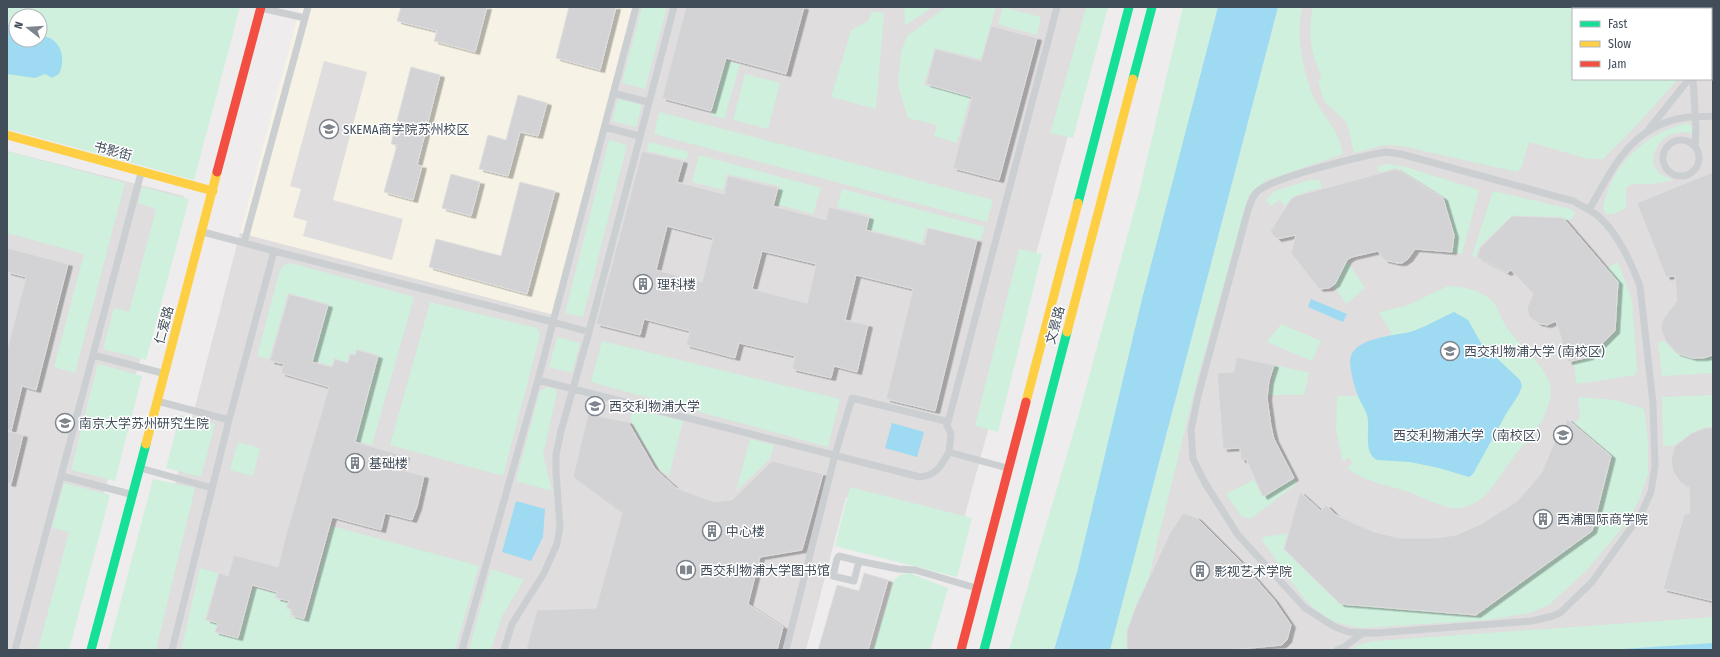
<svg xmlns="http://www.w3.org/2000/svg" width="1720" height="657" font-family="'Fira Sans Condensed','Noto Sans SC',sans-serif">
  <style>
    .commercial { fill: #f6f2e5 }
    .education { fill: #dfddde; fill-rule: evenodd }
    .green { fill: #cef0dd; fill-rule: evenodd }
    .water { fill: #9edaf2 }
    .building { fill: #d3d3d5; stroke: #dededf; fill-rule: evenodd; filter: url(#shadow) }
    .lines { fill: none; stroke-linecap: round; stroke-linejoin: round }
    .lane { stroke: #cccfd2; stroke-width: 7 }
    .fast { stroke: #16e098; stroke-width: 9 }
    .slow { stroke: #ffcf43; stroke-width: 9 }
    .jam { stroke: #f24e42; stroke-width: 9 }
    .labels { text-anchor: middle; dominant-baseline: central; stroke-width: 3; stroke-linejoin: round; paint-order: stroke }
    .poi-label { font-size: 13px; fill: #424d5a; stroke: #fff; text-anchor: start }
    .street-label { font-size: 13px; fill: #424d5a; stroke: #fff }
  </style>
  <defs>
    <filter id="shadow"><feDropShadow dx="4.5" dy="2.5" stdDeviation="0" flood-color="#0004"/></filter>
  </defs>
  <rect width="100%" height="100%" fill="#eeecec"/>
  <path class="commercial" d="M300,7H637L554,315L240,233Z"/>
  <path class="education" d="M637,7H1103L962,526L846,497L806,650H132L240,233L554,315Z
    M1278,7H1713V624L1410,650H1110ZM1573,9H1711V79H1573Z
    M324,61L367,72L333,200L403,219L392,260L303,236L307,221L293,217L301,189L290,186Z
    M7,151L184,196L62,650H7Z"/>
  <path class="green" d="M7,7H240L194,180L7,129ZM16,16H40V40H16Z
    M642,7H667L645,89L622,83Z
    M904,7H933L905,26Z
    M946,7H996L981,59L935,48L924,85L970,97L957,143L934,136L937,125L908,118L898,85L901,52L907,36Z
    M1003,7L1041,17L1037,35L998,24Z
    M1086,7H1108L1073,138L1050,133Z
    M1183,7H1218L1142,299L1077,572L1054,650H1009L1077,421L1139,193Z
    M1278,7H1303C1294,32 1304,76 1315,100C1326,121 1338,128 1343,154L1267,180L1254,190L1248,197L1197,380L1131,650H1110Z
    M1313,7H1713V35L1711,38V9H1573V79H1678L1634,128L1603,159H1588L1529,142L1521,168L1517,172L1402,146L1384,145L1354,153L1347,123L1324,101L1318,81L1322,78C1311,54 1307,33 1313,7Z
    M872,12L884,13L876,109L831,97L851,30L868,21Z
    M726,61L740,64L724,119L711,115Z
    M745,74L780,83L768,129L733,120Z
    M618,99L642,105L636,127L612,121Z
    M659,112L993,200L987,222L654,134Z
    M1688,123L1692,127L1693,133C1674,130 1659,136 1654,155C1653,160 1653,166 1657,170C1660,175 1668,178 1673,180L1652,184H1632L1626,188V208L1614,214H1606L1603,209C1610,165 1647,132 1688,123Z
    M609,140L627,145L583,317L565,313Z
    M649,142L689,152L686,160L647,151Z
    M7,151L125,183L75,373L54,367L84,254L7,233Z
    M699,155L821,188L813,214L776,204L780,186L727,174L723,190L692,182Z
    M1390,164L1406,167L1479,190L1462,254L1453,253L1455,235L1444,197L1401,170L1396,168L1379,173L1377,166Z
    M1309,180H1320L1322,188C1307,192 1294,194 1285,206L1280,200L1271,206L1266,200L1275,191Z
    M142,187L189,199L146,360L103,349L114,308L129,312L156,209L138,203Z
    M842,189L985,227L981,240L926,227L922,243L867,229L871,215L837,207Z
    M1493,191L1571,209L1576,214L1567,222L1564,217L1512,216L1479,247L1476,257L1472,256Z
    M1019,249L1042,254L998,432L975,426Z
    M1347,261L1365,288L1346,304L1334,286Z
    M1618,262L1632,300L1637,370L1635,375L1576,384L1574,362L1589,357L1616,331L1618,282L1607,268Z
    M291,263L414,297L372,445L356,441L379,355L356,349L355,354L350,353L347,362L334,358L332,366L313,361L329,304L288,293L269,359L257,356L280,270L284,265Z
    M1448,286C1462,286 1480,290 1491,300C1499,307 1500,318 1506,326C1517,344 1543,363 1549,382C1554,395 1547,409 1542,421C1532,434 1522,446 1512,459C1497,479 1484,509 1454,508C1439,507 1423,497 1409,492C1387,485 1365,482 1347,468L1352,463L1349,457L1343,462L1336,431L1337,396H1358C1347,349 1346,349 1392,334L1379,312L1406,306Z
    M430,302L537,328L540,335L503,476L390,445Z
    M1281,324L1321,341L1312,361L1267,342Z
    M557,337L580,343L572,373L549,367Z
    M602,341L840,399L828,447L591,382Z
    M1664,341C1679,357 1691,364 1713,356V373L1662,376L1658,342Z
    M98,364L142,376L115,481L71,470Z
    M1275,365L1309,373L1304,395H1269Z
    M547,387L555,389L557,393L543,454L552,491L516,481L540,391Z
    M1713,395V427C1695,427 1690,437 1676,445C1673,446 1667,446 1663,446L1662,397Z
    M1578,397L1616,400L1644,409L1648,440V474L1639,500L1628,521L1586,571L1549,605L1530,613L1487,620L1361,628C1352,626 1340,624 1331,620C1303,606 1281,565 1262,541L1264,537L1288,533L1283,549L1340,604L1476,616L1592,531L1612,456L1574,423L1580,418Z
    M634,409L683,421L669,476L657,467L630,419Z
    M180,415L215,424L201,477L166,468Z
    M750,439L774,445L770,459L736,491Z
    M238,442L260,448L253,476L230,470Z
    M1294,478L1297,481L1295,485L1250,519L1241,516L1226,494L1254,480L1263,497Z
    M153,479L195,488L156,650H108Z
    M64,483L110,495L69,650H38L69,532L52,528Z
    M850,487L972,518L957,577L835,546Z
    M332,526L479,566L455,650H181L200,568L218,573L205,620L217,624L215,633L238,639L253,588L276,593L274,598L287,602L286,609L291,610L290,617L306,620Z
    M491,569L524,580L502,616L491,650H469Z
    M909,573L948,588L930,650H873L894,580L900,575Z
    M1713,617V644L1637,650H1351L1361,644L1375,641Z"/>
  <path class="water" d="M1218,7H1278L1110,650H1054L1077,572L1142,299Z
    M7,23L16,35V40H40V36C60,36 67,58 59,74L52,78L45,74L35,78L7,74Z
    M1311,299L1347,314L1343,322L1308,307Z
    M1454,312L1468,320L1481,343L1520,380L1522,386L1519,394L1506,414L1473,474L1469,477L1439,468L1410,462L1377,460C1362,452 1371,429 1367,415C1365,408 1360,402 1358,396C1354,386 1351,373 1350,363C1349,338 1392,336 1410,332C1424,328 1440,318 1454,312Z
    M892,423L924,432L917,457L885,448Z
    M516,501L545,509L543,537L531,561L502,552Z
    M1713,643V650H1608Z"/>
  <path class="building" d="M401,7H487L475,52L434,41L437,31L397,21Z
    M569,7H616L600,70L556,58Z
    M686,7H804L786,74L726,58L711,111L662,98Z
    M991,26L1037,38L999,180L953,168L972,97L926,84L935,49L981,61Z
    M411,67L440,75L417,165L422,166L413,200L384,192L397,145L391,144Z
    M518,95L547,103L538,136L520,132L508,176L479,169L488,135L506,140Z
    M642,151L683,161L677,182L724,194L728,176L778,188L773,206L826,220L829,207L869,217L866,230L924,245L928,228L977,240L935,411L886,399L913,289L856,275L845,320L868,325L857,372L834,366L831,378L792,369L795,356L739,343L735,358L686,345L690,331L644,319L640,335L596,324ZM667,226L713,238L702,282L656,270ZM762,251L816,264L807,303L752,289Z
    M1396,169L1443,198L1454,235L1452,252L1415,249L1408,259L1402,263H1397L1384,260L1378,251L1352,257L1347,260L1335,284L1329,288L1319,289L1291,253L1296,235L1277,239L1270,232L1291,199L1296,196Z
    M1713,172V355L1704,358H1692L1676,353L1665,340L1661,328L1663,319L1677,301L1675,276L1666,277L1637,203Z
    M451,174L480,182L471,216L442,208Z
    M520,182L555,191L527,294L429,267L436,239L501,256Z
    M1512,216L1563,218L1618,282L1615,331L1589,357L1568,362L1556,321L1547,325L1537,323L1529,316L1527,308L1533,294L1511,270L1507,273L1477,257L1480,248Z
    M7,248L68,264L36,390L22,386L11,431H8L23,435L11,484L7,483V350L26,277L7,272Z
    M289,294L328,305L312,362L332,367L335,359L348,363L350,354L355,355L357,350L378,356L355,442L405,456L401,470L424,476L417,507L412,520L385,513L381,530L332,517L304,619L291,615L293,610L287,608L289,601L276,598L277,592L252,585L238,638L215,632L218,623L206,620L219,573L228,576L234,555L278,567L287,531L329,387L281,373L284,364L270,361Z
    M1236,357L1274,365L1269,381L1267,398L1271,426L1274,439L1294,478L1263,497L1246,459L1241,460L1240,448L1223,449L1217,373L1234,372Z
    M588,414L628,422L655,469L676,488L714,502L732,500L772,461L823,474L802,550L760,557L748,604L783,627L777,650H526L537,610L596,608L622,513L573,477Z
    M1567,419L1611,456L1592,531L1476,615L1340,604L1284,549L1300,492L1321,511L1326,505L1336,515L1353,523L1374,532L1399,538H1437L1456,535L1481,524L1516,502L1529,488L1542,472L1556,438H1562Z
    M1706,428H1713V601L1663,589L1684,515L1690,513L1689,487L1680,482L1673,471L1671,459L1675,446L1692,433Z
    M1183,513L1197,518L1240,561L1274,600L1291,625L1287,640L1282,645L1230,650H1127V631L1136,606L1170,533Z
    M864,573L888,580L868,650H818L837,585L859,591Z"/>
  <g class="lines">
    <path class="lane" d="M636,7L553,322L589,332L674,7
      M261,8L305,18
      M1711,51L1713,48
      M1693,79L1696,128L1695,146
      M613,93L648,102
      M605,127L639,136
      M1649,129L1689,79
      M1663 158a18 18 0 1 1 36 0a18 18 0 1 1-36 0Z
      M1386,152L1401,154L1573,201C1582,206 1591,210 1598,216C1618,233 1631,262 1640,286L1653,404L1655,466L1651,492L1641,514L1592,582L1560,613L1553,616L1532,621L1377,633L1349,632L1335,627L1305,608L1238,535L1205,483L1193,459L1191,430L1198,396L1248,210C1250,205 1252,197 1256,193C1268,178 1363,156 1386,152Z
      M1589,210C1612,169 1631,127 1682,118C1692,116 1703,117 1713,116
      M203,232L274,251
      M244,243L308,7
      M93,355L162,373
      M157,401L229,420
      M947,426L1057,7
      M140,468L212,488
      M61,476L130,494
      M839,556L859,561L854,581L833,576L837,559Z
      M859,561L898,569L915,570L976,588
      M15,650L141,173
      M172,650L229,420L274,251L553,322L538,380L920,477C937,475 941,466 949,452L1007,468
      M462,650L538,380
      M504,650L512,624L544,573L557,544L560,527L556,472V455L561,431L589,332
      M786,650L835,455L852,398L945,421L951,434L949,452
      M1337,650L1344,647L1363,633"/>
    <path class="fast" d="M1133,79L1152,7
      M1078,203L1129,7
      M91,650L146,444
      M984,650L1067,332"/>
    <path class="slow" d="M7,135L213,191
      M1067,332L1133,79
      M1026,402L1078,203
      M146,444L217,172"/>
    <path class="jam" d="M217,172L261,7
      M961,650L1026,402"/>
  </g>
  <defs>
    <symbol id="university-ring" viewBox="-11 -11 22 22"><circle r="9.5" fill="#fff" stroke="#7e858d" stroke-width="1.5"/><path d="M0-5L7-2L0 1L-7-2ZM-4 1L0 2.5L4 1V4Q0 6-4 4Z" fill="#7e858d"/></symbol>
    <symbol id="building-ring" viewBox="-11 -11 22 22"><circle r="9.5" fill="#fff" stroke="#7e858d" stroke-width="1.5"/><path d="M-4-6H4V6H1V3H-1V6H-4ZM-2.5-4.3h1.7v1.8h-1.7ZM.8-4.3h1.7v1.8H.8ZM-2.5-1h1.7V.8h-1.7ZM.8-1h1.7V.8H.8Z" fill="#7e858d"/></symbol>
    <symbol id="school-ring" viewBox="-11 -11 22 22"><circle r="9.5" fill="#fff" stroke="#7e858d" stroke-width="1.5"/><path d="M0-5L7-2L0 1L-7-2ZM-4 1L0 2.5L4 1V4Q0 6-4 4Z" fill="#7e858d"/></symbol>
    <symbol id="library-ring" viewBox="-11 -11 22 22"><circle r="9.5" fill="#fff" stroke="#7e858d" stroke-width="1.5"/><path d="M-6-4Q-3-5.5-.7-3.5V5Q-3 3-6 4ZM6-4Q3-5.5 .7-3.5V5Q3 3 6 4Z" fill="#7e858d"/></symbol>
  </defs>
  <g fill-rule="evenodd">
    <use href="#university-ring" x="318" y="118" width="22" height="22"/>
    <use href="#building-ring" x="632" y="273" width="22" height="22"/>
    <use href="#university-ring" x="1439" y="340" width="22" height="22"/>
    <use href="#university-ring" x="584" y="395" width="22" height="22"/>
    <use href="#university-ring" x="54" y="412" width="22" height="22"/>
    <use href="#school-ring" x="1552" y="424" width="22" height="22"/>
    <use href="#building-ring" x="344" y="452" width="22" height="22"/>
    <use href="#building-ring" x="1532" y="508" width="22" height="22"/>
    <use href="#building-ring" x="701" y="520" width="22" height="22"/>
    <use href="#library-ring" x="675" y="559" width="22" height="22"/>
    <use href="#building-ring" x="1189" y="560" width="22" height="22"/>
  </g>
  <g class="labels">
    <g class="poi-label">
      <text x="343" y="129">SKEMA商学院苏州校区</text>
      <text x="657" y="284">理科楼</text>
      <text x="1464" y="351">西交利物浦大学 (南校区)</text>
      <text x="609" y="406">西交利物浦大学</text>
      <text x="79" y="423">南京大学苏州研究生院</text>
      <text x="1549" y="435" text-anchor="end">西交利物浦大学（南校区）</text>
      <text x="369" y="463">基础楼</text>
      <text x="1557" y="519">西浦国际商学院</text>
      <text x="726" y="531">中心楼</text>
      <text x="700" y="570">西交利物浦大学图书馆</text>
      <text x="1214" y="571">影视艺术学院</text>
    </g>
    <g class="street-label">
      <text transform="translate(113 151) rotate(15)">书影街</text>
      <text transform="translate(164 325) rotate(-75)">仁爱路</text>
      <text transform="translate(1055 325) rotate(-75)">文景路</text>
    </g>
  </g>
  <rect width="1720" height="657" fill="none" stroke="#424d5a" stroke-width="16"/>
  <rect x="1572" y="8" width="140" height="72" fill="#ffffff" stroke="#b3b8bd"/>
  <rect x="1580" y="21" width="20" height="6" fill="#16e098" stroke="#b3b8bd"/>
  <text x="1608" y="28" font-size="12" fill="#424d5a">Fast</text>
  <rect x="1580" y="41" width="20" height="6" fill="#ffcf43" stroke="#b3b8bd"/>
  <text x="1608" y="48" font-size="12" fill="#424d5a">Slow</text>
  <rect x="1580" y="61" width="20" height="6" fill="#f24e42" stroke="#b3b8bd"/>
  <text x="1608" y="68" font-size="12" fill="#424d5a">Jam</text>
  <g transform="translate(28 28) rotate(287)"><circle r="19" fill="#ffffff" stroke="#b3b8bd"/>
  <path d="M0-3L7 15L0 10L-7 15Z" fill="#7e858d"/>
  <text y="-6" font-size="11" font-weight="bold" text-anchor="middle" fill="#424d5a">N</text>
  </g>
</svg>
